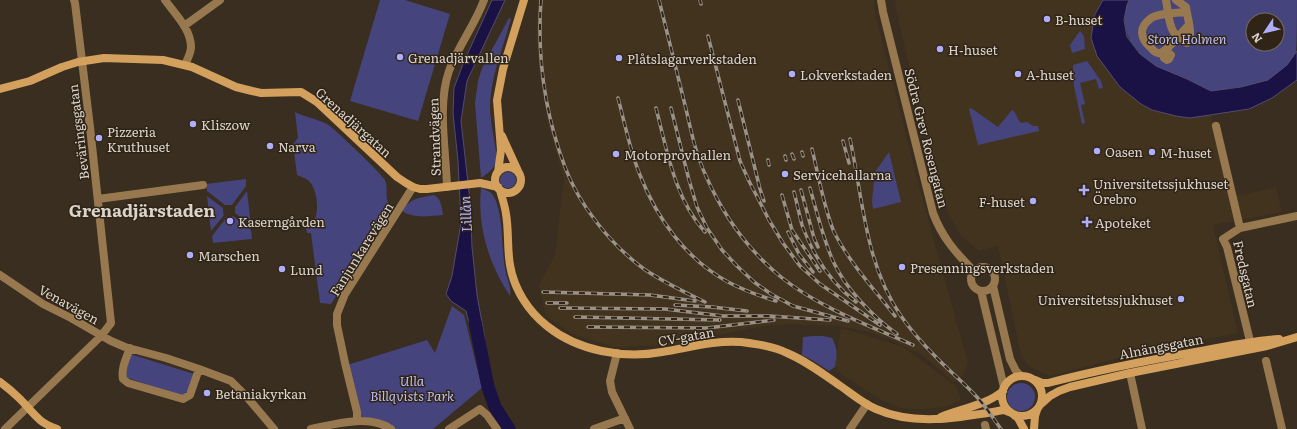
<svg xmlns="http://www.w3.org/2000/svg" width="1297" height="429" font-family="Literata,serif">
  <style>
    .built { fill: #42331f }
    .green { fill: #46447c; fill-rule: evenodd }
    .water { fill: #1a1145; stroke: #544c6e }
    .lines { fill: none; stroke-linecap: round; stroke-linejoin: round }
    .river { stroke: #1a1145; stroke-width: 13 }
    .street { stroke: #98794f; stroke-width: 8 }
    .secondary { stroke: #d3a15d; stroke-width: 8 }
    .rail-casing { stroke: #9a9187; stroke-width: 3.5 }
    .rail { stroke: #2f2416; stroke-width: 2; stroke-dasharray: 6; stroke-linecap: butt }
    .poi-dot { fill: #afaefa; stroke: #2f2416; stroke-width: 1.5 }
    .labels { text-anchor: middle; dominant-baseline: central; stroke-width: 3; stroke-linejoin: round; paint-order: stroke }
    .poi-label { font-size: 13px; fill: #dbd4cc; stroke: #2f2416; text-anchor: start }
    .park-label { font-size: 13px; font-style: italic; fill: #bebff4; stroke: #2f2416 }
    .street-label { font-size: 13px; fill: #dbd4cc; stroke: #2f2416 }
    .water-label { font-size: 14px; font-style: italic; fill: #b6b7fc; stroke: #2f2416 }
    .district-label { font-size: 17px; font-weight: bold; fill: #dbd4cc; stroke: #2f2416 }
  </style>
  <rect width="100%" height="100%" fill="#392e20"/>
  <path class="built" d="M538,0H874L875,12L920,190L968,363L963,376L953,382L942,371L920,354L894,341L869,332L838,326L790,324L764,326L668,345L614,347L573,334L546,316L539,285L555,255L564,179L548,125L539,67L536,35Z
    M895,0H1103L1095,14L1091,38L1141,104L1152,110L1176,116L1190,118L1211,115L1229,196L1247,194L1276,187L1282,212L1213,225L1238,333L1149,350L1050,376L1028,366L1021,355L998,246L979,251L960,235L947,211L926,139L896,9Z
    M841,328L903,347L957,387L961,400L946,407L924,409L901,408L881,400L844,376L835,367Z"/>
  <path class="green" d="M380,0H405L450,14L418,121L350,101Z
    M1129,0H1297C1297,9 1297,46 1296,52C1292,62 1278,75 1269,80C1262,84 1220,91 1212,91C1204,91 1195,82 1187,79C1177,74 1166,72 1156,66C1132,53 1117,26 1129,0ZM1253,20H1277V44H1253Z
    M509,18L511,19C503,48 491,76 490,105C490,117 492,128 494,139C495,146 497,152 496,160C495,169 488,173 481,178L475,103L478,81L482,68Z
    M1080,31L1084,36L1085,49L1072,53L1070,45Z
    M1087,61L1101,81L1103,88L1099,89L1096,79L1080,83L1085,104L1081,105L1085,123L1082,124L1074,86L1073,65Z
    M971,108L998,127L1012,110C1017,113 1016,118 1021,123L1027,122L1033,126H1038L1039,131L978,145L969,109Z
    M295,112C305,117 317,119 327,124C334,128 381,173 385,180C389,189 383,200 392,209L331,304L320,303L311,233H307L306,228C309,225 313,223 315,219C319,209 317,189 309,181C306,178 301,177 297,175L293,144L298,138Z
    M889,152L901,202L873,209L872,201L875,172Z
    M500 180a8 8 0 1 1 16 0a8 8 0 1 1-16 0Z
    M246,179V186L232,205H225L207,191L206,184Z
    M481,188C486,190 489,191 492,194C504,210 501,248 505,268C506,277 512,287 510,296C489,265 477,226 481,188Z
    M247,191L251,225L235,213V207Z
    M434,195C441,198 442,208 443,215C429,216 414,219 402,211C410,198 419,198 434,195Z
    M207,196L223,208V212L224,215L211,231Z
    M233,216L251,230L252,239L213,243L212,236L227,217H230Z
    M452,306L464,315L482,388L433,429H390L358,417L344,366L427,340L435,353Z
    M813,336H823L832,338C838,349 837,355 835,367L829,371L812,360L802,355L803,337Z
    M130,354L194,374C191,384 191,392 180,396L125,377Z
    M1007 397a14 14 0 1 1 28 0a14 14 0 1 1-28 0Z"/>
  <path class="water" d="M492,0H505L467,81L461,121L470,201L472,247L477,295L485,339L478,338L473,327L469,323L466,311L451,301L446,294L452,276L461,223L458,161L453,113L454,88L463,64Z
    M1103,0H1129L1127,5L1124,20L1127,37L1140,54L1156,66L1187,79L1211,91L1241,87L1268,80L1287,65L1297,51V80L1272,98L1249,109L1190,118L1176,116L1152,110L1141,104L1120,87L1097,56L1091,38L1095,14Z"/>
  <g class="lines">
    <path class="river" d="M475,322L488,387L495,407L509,429"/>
    <path class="street" d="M165,0C175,14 191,29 191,47C191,53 187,60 185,65
      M881,0L883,12L933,213C942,237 955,252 973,270
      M1166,0C1169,16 1168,36 1187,43C1194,36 1187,17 1186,7L1176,0
      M1186,12C1177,13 1157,13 1150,19C1138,28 1141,39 1150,47C1153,50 1156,54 1160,53C1168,51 1182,31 1189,25
      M184,26L220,0
      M1162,52L1164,58L1167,60L1169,59L1171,55L1165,50
      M1216,126L1240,228
      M447,187C446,151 437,105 449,71C458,46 475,25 484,0
      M98,199L203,185
      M971 279a12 12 0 1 1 24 0a12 12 0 1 1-24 0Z
      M0,275L43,304L71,318L111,341L125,347L166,358L199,369L231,381L246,396L274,429
      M993,286L1010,359L1016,371L1021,376
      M981,291L1004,387
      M1250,341L1227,247L1223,239L1240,228L1297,216
      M130,348C126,359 121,368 123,379L128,383L183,399L190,395L199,369
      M617,353L610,381L612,392L630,429
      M1266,361L1282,429
      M1130,373L1142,429
      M357,421V412L345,363L337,325V314L345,294L413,187
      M985,425L986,429
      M5,429L101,336L111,323L90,127L75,3L74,0
      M311,429C335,424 369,414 391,429
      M449,429L480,409L487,415L497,429
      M594,429L625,418
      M850,429L867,404"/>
    <path class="secondary" d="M0,89L30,81L62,67L78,62L104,58L163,60L192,67L236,87L252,91L261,93L301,92L317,102L397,177L406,183L413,187L420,189H427L480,183L498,187
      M502,136L518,171
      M495 180a13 13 0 1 1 26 0a13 13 0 1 1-26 0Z
      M498,172L501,150L497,100L503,69L524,0
      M500,190C502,198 505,206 506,214C509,231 507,248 510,265C514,289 528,311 547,326C578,351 623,359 662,352C688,348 714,340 741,342C756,344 773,346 787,353C806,361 822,373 839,385C851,393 862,403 876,409C916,427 963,417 1004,410L1009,412
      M1002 396a20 20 0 1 1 40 0a20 20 0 1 1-40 0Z
      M1035,380L1042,383H1048C1098,370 1149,360 1201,351C1227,346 1252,341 1279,339
      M0,382C7,387 14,393 20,399C34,413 37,422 57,429
      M1041,404L1050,396L1059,391L1070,387L1130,373L1267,346L1297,337
      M1014,415L1018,418L1024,429
      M941,417C962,408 985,406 1003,391
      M1034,429L1035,416L1037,410"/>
    <defs>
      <path id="rail" d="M541,0C537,56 545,114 565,167C579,205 611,245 644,269C663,282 684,292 705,302
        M659,0C668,36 677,73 686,109C691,131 696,155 706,176C723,215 748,250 781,277C818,307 870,326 913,345
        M700,0L701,4
        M708,36L740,161L749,181L769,220L783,243L800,266L820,284L880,325
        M618,98C625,124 630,151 640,175C657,219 686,259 728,282C743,290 760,296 776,301
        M738,100L760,189L764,201
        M656,108C667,151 675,199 705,232
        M671,108L689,180L697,207L707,228L722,250L737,266L754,282L771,294L793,306L848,321
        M850,139C863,199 865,264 901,316C910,329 922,343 934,355C947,369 962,381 975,395C985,405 992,417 1001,429
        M843,141L849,163
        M812,149C818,174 824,208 834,232C849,262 874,289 895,316
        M802,152L803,156
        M792,154L794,159
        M785,156L786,160
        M768,160L769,165
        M810,188C817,213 823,238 833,261C845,288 873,317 897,334
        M801,190L814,238L818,247
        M794,192C797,203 799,214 802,225C813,255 831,283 856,302
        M782,195L792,230L820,271
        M788,232L799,254L813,272
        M543,292L650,295L695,301
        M547,303H567
        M675,305L712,307L747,311
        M560,308L665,309L723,316H769L830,320
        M575,317L720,320
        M588,327L707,328L774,320"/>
    </defs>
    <use href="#rail" class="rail-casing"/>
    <use href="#rail" class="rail"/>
  </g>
  <g class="poi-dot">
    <circle cx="1047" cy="19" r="4"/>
    <circle cx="940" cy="49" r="4"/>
    <circle cx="400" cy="57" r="4"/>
    <circle cx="619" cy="58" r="4"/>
    <circle cx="792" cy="74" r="4"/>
    <circle cx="1018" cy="74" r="4"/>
    <circle cx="193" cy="124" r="4"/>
    <circle cx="99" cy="138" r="4"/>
    <circle cx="270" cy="146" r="4"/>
    <circle cx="1097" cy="151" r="4"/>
    <circle cx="1152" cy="152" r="4"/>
    <circle cx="616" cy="154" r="4"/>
    <circle cx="785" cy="174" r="4"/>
    <path d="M1082 184h4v4h4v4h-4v4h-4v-4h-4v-4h4z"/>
    <circle cx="1033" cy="201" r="4"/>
    <circle cx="230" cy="221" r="4"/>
    <path d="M1085 216h4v4h4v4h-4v4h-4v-4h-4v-4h4z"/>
    <circle cx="190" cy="255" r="4"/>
    <circle cx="902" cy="267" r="4"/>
    <circle cx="282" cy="269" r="4"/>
    <circle cx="1181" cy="299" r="4"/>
    <circle cx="207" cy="393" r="4"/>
  </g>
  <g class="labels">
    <g class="poi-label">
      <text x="1055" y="19">B-huset</text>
      <text x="948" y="49">H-huset</text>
      <text x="408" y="57">Grenadjärvallen</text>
      <text x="627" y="58">Plåtslagarverkstaden</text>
      <text x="800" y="74">Lokverkstaden</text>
      <text x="1026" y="74">A-huset</text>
      <text x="201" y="124">Kliszow</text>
      <text x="107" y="131">Pizzeria<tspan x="107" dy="15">Kruthuset</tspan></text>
      <text x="278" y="146">Narva</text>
      <text x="1105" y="151">Oasen</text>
      <text x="1160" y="152">M-huset</text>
      <text x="624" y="154">Motorprovhallen</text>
      <text x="793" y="174">Servicehallarna</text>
      <text x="1093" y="183">Universitetssjukhuset<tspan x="1093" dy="15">Örebro</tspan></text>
      <text x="1025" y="201" text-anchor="end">F-huset</text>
      <text x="238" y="221">Kaserngården</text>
      <text x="1095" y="222">Apoteket</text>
      <text x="198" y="255">Marschen</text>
      <text x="910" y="267">Presenningsverkstaden</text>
      <text x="290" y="269">Lund</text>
      <text x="1173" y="299" text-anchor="end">Universitetssjukhuset</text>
      <text x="215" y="393">Betaniakyrkan</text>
    </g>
    <g class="park-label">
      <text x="1187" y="38">Stora Holmen</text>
      <text x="412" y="380">Ulla<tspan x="412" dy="15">Billqvists Park</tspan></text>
    </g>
    <g class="street-label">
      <text transform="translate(354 122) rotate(42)">Grenadjärgatan</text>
      <text transform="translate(78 132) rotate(-97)">Beväringsgatan</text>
      <text transform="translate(434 137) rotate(-92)">Strandvägen</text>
      <text transform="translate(927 138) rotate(76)">Södra Grev Rosengatan</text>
      <text transform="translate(361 249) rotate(-58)">Fanjunkarevägen</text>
      <text transform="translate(1246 274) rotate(77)">Fredsgatan</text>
      <text transform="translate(69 304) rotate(29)">Venavägen</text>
      <text transform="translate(686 336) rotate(-10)">CV-gatan</text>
      <text transform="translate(1161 346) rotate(-11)">Alnängsgatan</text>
    </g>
    <g class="water-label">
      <text transform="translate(465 214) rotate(-93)">Lillån</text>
    </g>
    <g class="district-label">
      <text x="142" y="209">Grenadjärstaden</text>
    </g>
  </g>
  <g transform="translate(1265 32) rotate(235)"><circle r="19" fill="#2f2416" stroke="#746a5f"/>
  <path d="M0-3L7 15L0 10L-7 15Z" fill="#afaefa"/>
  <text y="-6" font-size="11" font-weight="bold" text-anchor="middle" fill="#dbd4cc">N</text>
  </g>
</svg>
